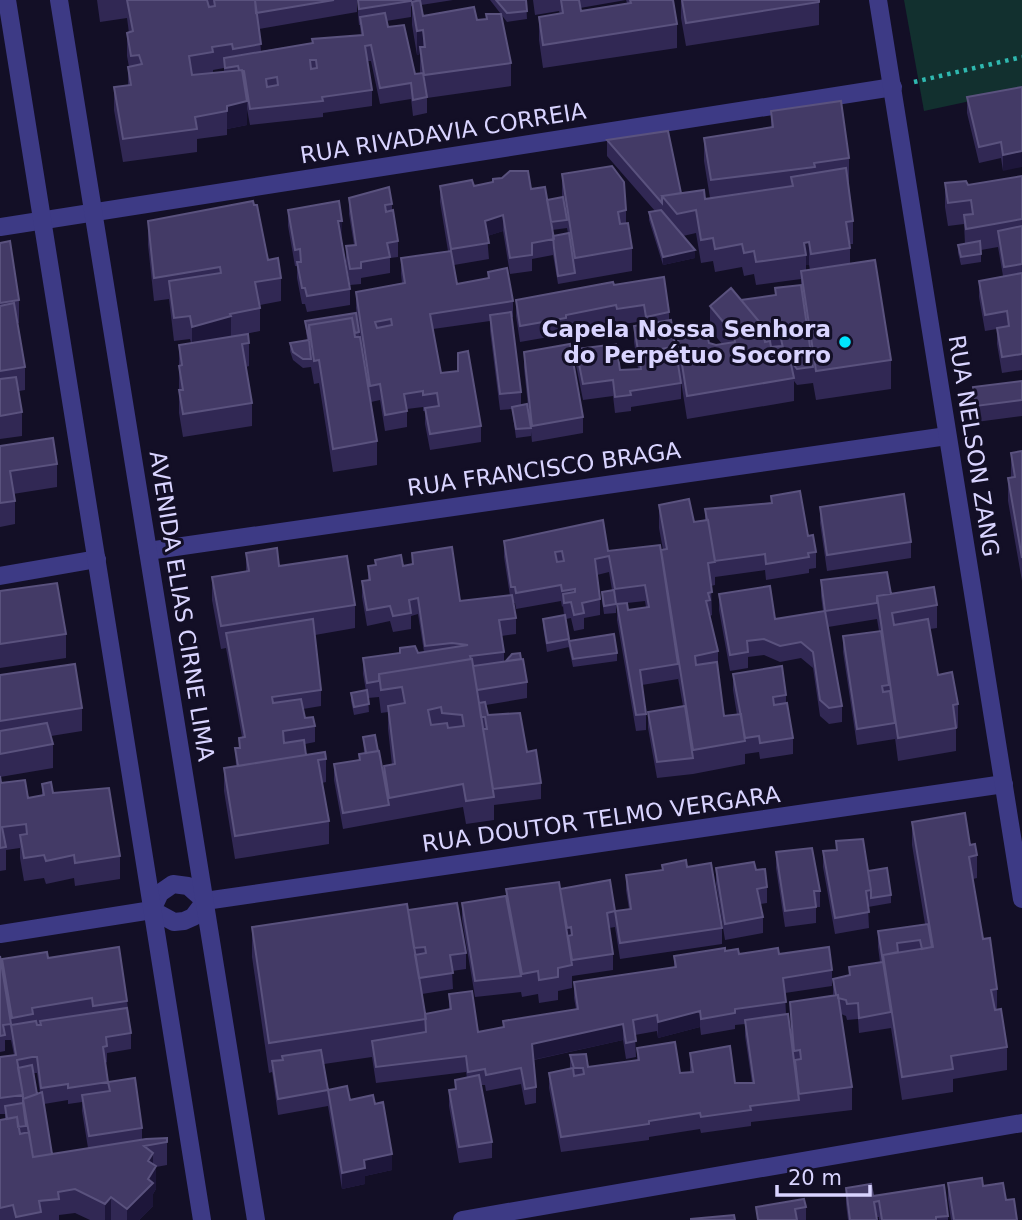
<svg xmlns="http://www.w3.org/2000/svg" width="1022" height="1220" font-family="'DejaVu Sans',sans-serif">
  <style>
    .green { fill: #12302f }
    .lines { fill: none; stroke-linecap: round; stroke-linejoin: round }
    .path { stroke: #2fb8b0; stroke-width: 4.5; stroke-dasharray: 3.5 5; stroke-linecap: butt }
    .minor { stroke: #3d3a85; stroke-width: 18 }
    .tertiary { stroke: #3d3a85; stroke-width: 18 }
    .wall { fill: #312854; fill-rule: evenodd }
    .shaded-wall { fill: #1d163a }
    .building { fill: #433a66; stroke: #5a527e; stroke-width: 2; fill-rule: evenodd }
    .poi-dot { fill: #00e5ff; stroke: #130f26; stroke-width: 2.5 }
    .labels { text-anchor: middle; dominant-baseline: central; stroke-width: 6; stroke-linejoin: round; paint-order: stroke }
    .street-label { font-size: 23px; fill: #d9d4ff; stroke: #130f26 }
    .poi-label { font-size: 23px; font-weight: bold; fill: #d9d4ff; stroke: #130f26; text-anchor: end }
  </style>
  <rect width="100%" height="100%" fill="#130f26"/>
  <path class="green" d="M904,0H1022V90L924,111Z"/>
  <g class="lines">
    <path class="path" d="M914,82L1022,57"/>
    <path class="minor" d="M0,227L893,87
      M148,551L947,436
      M0,576L97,559
      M152,910L160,893L173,884L188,886L205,901
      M0,934L152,910L174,922L184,921L193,917L205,901L1004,784
      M462,1220L1022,1123"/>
    <path class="tertiary" d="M7,0L202,1220
      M59,0L256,1220
      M878,0L1022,899"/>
  </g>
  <path class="wall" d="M97,0H357V12L259,29L261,51L312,43V39L361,35L360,25H359L358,14V0H453L421,5L423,16L477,20L486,19V14L511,63V86L427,98V113L413,116L411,99L380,104L371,61H367L372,90V106L323,113V117L250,125L247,109V125L227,129V135L197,139V152L123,162L114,110V87L128,86V67H129L127,56V33H129L127,18L100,22ZM411,6H412V25L417,55L420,54V73L415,74L388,27L386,21L411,17ZM224,68V72L213,73V70Z
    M490,0H526L527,19L507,22Z
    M533,0H648L677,24V48L543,68L539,40V17L560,14L559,11L535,15ZM626,0L627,3L581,11L580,8Z
    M681,0H819V25L686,46L681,18Z
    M1022,87L1003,171L1001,158L979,163L967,113V97Z
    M771,111L849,158V182H848L853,221V244H850V264L891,360V389L816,400L813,383L797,385L794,381V401L687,419L678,362V339L709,343L716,345L722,344L710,329V306L741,300L775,295V288L801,285V279L756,285L754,274L744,276L742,267L715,272L713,261L701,263L696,233L683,236L695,258L663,265L649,220V212L655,211L607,156V140L681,193L705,199L710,198L704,161V138L771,128ZM806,265H809L810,270H806Z
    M562,174L626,210V223L632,248V271L558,284L553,255L532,259V271L510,274L503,231L487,236L489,259L454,265L457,284L488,278V272L513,301V317H512L521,392V405L529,415L524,368V352L583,417V433L532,442L531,432V436L516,438L512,409L500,410L490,331V321L433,329L441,373L481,426V442L430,450L425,424V411H423V407L407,409V427L385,431L380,400L371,402L377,441V465L333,472L319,383L314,384L311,367L303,368L293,360L290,351V343L307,340L305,321L359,332L362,352L356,308V292L402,283L401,274V258L448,251L440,202V186H474L531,189L547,200L562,198ZM567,228L568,233L553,236L552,230Z
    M1022,176V370L1002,373L997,344V329L985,331L979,297V281L1003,276L998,247L981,250V262L961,265L958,253V245L965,244L964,224L948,226L945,207V183L968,185Z
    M349,198L392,204V210L398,241V257L390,258V273L361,278V284L350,285L346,262V246L354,245L349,214Z
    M288,210L342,237H341L350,289V305L307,312L305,304H302L297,278V266H295L288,226Z
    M148,221L268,260L281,278V301L260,305V331L231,337L249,343V366L246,367L252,403V426L183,437L179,413V345L191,343L190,339L174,341L169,299L154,301L148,245Z
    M0,243L19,300V323H17L25,367V390L19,391L22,412V436L0,439Z
    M614,285L669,312V320L681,383V399L631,407V411L615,413L613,396L583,400L576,365V349L620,370L638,369L634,342V326L644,324V321L617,325L616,321L566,331V334L520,342L516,316V300Z
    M1022,381V416L976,422L973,403V387Z
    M0,446L57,464V487L13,494L15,501V524L0,527Z
    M1022,451V581L1008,501V478H1011V453Z
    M771,496L808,536L816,552V568L809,569V573L766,580L765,570L715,577V585L711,586L712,615L710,616L718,651V671L724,716L737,715L733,690V674L786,695V703L793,738V754L760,759L759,752L745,754V764L693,774L657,778L648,728V712L683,706L678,678V679L642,685L646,714V730L636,731L617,620V605H616V613L604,614L602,600V592L612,590L609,572L597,575L600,599V615L584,618V629L574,631L571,618L566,619L569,639V647L547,652L543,627V619L564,615L563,606L562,607L561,601L516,609L515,603H514L516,618V634L501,636L504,652V662L527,682V698L486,705L488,715L527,752L541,783V799L494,805V820L466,824L463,807L343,829L334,780V764L359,760V754L364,753L363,737L378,751L384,773V766L392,765L388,729V712L381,713L379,697L368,698L369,712L354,715L351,701V693L366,691L363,674V658L424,652L418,614L411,616V629L393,632L390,621L367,626L362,597V581H368V566L375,565V560L403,566L412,565V553L460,601L510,596L504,557V541L661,556L663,550L659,528V505L694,522L705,520V509L771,503ZM645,601L646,607L628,610L627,603Z
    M820,507L911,542V558L827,571L820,523Z
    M246,553L279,566L355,605V628L315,635L321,690V706L303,709L305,718L315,726V742L305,744L306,755L326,759V782L322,783L329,821V844L235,859L224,791V768L236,766L235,748H239V738L242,737L226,648L221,649L212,600V577L246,571Z
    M821,580L891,594L937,605V628L930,629L938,675L958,704V728H956V751L898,761L895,738V739L857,745L843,652V636L879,631L877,619L828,627L842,706V722L829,724L820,716L813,668L801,658L780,662L764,655L748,657V668L730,671L719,610V594L775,619L823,611L821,596Z
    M0,591L66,634V658L0,668Z
    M569,641L617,653V661L573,667L569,649Z
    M0,675L82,708V731L51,736L53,744V768L0,777L1,783L28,798L42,795V784L53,793L120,856V879L75,886L74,878L46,884L44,878L24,881L20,858V848L6,850V870L0,871Z
    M912,822L970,845L977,855V878L973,879L983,939L997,989V1010L1007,1047V1070L953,1079V1092L902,1100L891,1028L859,1033L858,1019L847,1020L846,1016L841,1014L852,1087V1110L751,1122V1126L701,1133L700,1129L649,1137V1140L561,1152L549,1088V1073L570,1069V1055L588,1067L637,1060V1048L680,1073L690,1072V1053L735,1083H752L745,1036V1024L735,1025V1029L701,1035L700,1027L658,1038L657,1031L635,1035L636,1057L626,1059L623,1040L534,1060L536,1087V1103L525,1105L521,1084L486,1091L485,1085H481L492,1142V1158L459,1163L449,1106V1090L455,1089V1080L467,1078L466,1072L376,1083L372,1057L324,1064L328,1090L350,1100L392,1170L365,1176V1184L342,1189L328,1106L278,1115L272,1072L269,1073L252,957V927L408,910L466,953V969L452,971L453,989L422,994L425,1014L449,1010V994L478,1032L503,1027V1021L576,1009L574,998V982L674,967V956L725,951L739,954H779L832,970V986L785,993L786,1014L791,1036L790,1002L833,996V979L849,976V967L880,962L878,947V931L925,924L912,845Z
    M836,841L891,895V903L868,907L869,928L835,934L823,867V851L836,850Z
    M776,852L820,891V907H816V923L785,927L776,868Z
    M687,867L722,928V944L620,959L615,927V911L629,909L626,890V875Z
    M716,868L756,870L767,887V903L760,904L763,917V933L725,940L716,884Z
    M506,889H560L615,911V927L609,928L613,954V970L572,976V988L558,991V1000L539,1003L538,994L522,997L521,992L475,997L462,919V903L506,896Z
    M0,956L2,966V959L48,958L127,1001L131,1033V1049L107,1053V1062L105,1063L108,1082V1091V1082L142,1128V1139L167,1142V1165L156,1167V1189L153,1194V1206L139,1220H90L75,1213L59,1215V1220H0V1120L5,1119V1114H0V1057L14,1055L11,1040H5V1051L0,1052ZM34,1073H37L40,1093L37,1094ZM68,1100V1104L82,1102V1111L88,1148L52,1154L44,1104Z
    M948,1183L983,1186L1006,1200L1017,1220H951L948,1199Z
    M846,1188L948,1216V1220H879V1217H876L877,1220H848L846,1204Z
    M756,1207H806V1220H758Z"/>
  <path class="shaded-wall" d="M423,30V53L420,47V54L417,55V31Z
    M247,101V125L227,129V106Z
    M1022,151V167L1003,171V155Z
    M503,215V231L485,237V221Z
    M338,221H342V237H338Z
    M809,242V265H806V255L804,243Z
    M695,250V258L663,265V257Z
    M231,316V339L192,350V327Z
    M571,927V943L565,929Z
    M700,1011V1027L658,1038V1022Z
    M623,1024V1040L532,1060V1044Z
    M153,1153V1171L156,1166V1189L153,1194V1206L139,1220H127V1209L148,1161Z
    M392,1154V1170L365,1176V1184L342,1189V1173L364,1160Z
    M111,1197V1220H105V1204Z"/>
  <path class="building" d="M127,0H207L209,7L215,6L214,0H255L261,44L233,49L232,44L212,47L213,52L189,56L192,75L242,70L247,101L227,106V111L195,117L197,129L123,139L114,87L131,85L128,67L142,64L139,55L131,56L127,33L133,31Z
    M255,0H334L256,13Z
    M358,0H411V1L359,9Z
    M420,0L423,16L474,7L477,20L487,19L486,14H501L511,63L424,75L420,47H425L423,30L417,31L412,2Z
    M496,0H526L527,11L507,13Z
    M561,0H579L581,11L631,3L630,0H673L677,24L543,45L539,17L563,13Z
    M682,0H819V2L686,23Z
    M385,13L388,27L404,25L415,74L423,73L427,97L413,100L411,83L380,88L371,45L365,46L372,90L322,97L323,101L250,109L244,71L239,70L238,66L225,68L224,58L313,43L312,39L363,35L360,17ZM310,60H316L317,68L311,69ZM277,77L278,85L267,87L266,79Z
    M1022,87V151L1003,155L1001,142L979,147L967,97Z
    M841,101L849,158L814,163L815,167L711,180L704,138L773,127L771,111Z
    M668,131L681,193L662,196V203L607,140Z
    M612,166L624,182L626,210L618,212L620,224L628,223L632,248L575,258L562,174Z
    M846,168L853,221L846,222L850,248L811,254L809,242L804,243L806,255L756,262L754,251L744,253L742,244L715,249L713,238L701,240L696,210L677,214L662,196L704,190L705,199L793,186L791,177Z
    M510,171H528L531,189L545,187L554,239L532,243V255L510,258L503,215L485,221L489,243L451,249L440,186L472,180L474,186L493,182V179L502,178Z
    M1022,176V219L966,229L964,215L973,214L971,200L948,203L945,183L966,181L968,185Z
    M389,187L392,204L385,205L386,212L393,210L398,241L387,243L390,257L361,262V268L350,269L346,246L356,245L349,198Z
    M563,197L567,220L551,222L547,200Z
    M253,201L254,205H257L268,260L278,258L281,278L255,282L260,308L230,314L231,316L192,327L190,316L174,318L169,281L221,273L220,267L154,278L148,221Z
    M339,201L342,221H338L350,289L307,296L305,288H302L297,262H301L300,249L295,250L288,210Z
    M661,210L695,250L663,257L649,212Z
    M1022,226V264L1004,267L998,231Z
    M569,233L575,273L558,276L554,248L553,236Z
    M10,241L19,300L0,303V243Z
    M980,241L981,254L961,257L958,245Z
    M451,251L457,284L489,278L488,272L507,268L513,301L430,314L441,373L458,371V353L468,351L481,426L430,434L425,408L439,406L437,393L423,395V391L404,394L407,411L385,415L380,384L370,386L356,292L405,283L401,258ZM391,319L392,325L377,328L375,322Z
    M875,260L891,360L816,371L801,271Z
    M1022,273V354L1002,357L997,328L1009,326L1007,311L985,315L979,281Z
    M664,277L669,312L646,317L644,305L617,309L616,305L566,315V318L520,326L516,300L613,282L614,285Z
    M801,285L813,367L797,369L790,360L789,355L783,348L780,334L770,335L741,300L776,295L775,288Z
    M731,288L762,325L765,342L770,341L771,347L781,346L789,355L794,378L687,396L678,339L707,334L709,343L716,345L735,342L734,335L710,306Z
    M14,303L25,367L0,371V306Z
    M511,312L521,392L500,394L490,315Z
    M356,313L359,332L355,333L352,318L309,325V340L305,321Z
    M352,318L355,337H360L377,441L333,449L319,360L314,361L309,325Z
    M671,320L681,383L630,391L631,395L615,397L613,380L583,384L576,349L616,344L620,370L641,369L634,326ZM667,348L668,357L663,358L661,349Z
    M248,334L249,343L242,344L252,403L183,414L179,390H183L179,366L182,365L179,345Z
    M309,340L311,359H303L293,352L290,343Z
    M570,344L583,417L532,426L524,352Z
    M16,377L22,412L0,416V379Z
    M1022,381V400L976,406L973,387Z
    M527,404L531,428L516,429L512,407Z
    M53,438L57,464L10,471L15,501L0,503V446Z
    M1022,451V558L1008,478L1015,477L1011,453Z
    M800,491L808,536L813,535L816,552L808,553L809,557L766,564L765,554L715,561L708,520H707L705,509L772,503L771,496Z
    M904,494L911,542L827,555L820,507Z
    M689,499L694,522L708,520L715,562L708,563L712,592L708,593L710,600L706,601L718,651L695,656L696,665L717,662L724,716L741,714L745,741L693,750L661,550L667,549L659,505Z
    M603,520L608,551L660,545L678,664L640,670L646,714L636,715L617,604L627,603L628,610L649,607L645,585L615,589L609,556L595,559L600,599L582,603L584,613L574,615L571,602L564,603L563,594L575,592V589L562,591L561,585L516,593L515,587H511L504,541ZM562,551L564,561L557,562L555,552Z
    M452,547L460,601L512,595L516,618L499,620L504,652L470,656L471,659L379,674V681L367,683L363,658L400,653V648L415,646L418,653L468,645L452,643L425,646L418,598L409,600L411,613L393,616L390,606L367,610L362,581L370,580L368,566L376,565L375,560L401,555L403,566L413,564L412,553Z
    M277,548L279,566L347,556L355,605L221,626L212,577L249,571L246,553Z
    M887,572L891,594L877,596V603L825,611L842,706L829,708L820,700L813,652L801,642L780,646L764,639L747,641L748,652L730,655L719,594L770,586L775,619L825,611L821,580Z
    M57,583L66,634L0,644V591Z
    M934,587L937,605L892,613L894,625L928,619L938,675L952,672L958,704L953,705L956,728L898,738L877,596Z
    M614,590L616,604L604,606L602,592Z
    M565,615L569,639L547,643L543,619Z
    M313,619L321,690L272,697L273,703L301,699L305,718L313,717L315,726L283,731L284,743L304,740L306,755L238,766L235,748H240L239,738L245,737L226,633Z
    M881,631L889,685L882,686L883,692L890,691L895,723L857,729L843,636Z
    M614,634L617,653L573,659L569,641Z
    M520,653L521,659L506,661L512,654Z
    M472,659L494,797L466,801L463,784L389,798L384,766L395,764L388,706L405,703L402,687L381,690L379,674ZM441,707L442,713L462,715L464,726L448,728L447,723L431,725L428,710Z
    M523,659L527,682L477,690L473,666Z
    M75,664L82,708L0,721V675Z
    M782,666L786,695L773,697L774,705L787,703L793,738L760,743L759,736L745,738L733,674Z
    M367,690L369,704L354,707L351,693Z
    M485,702L488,715L520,713L527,752L536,750L541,783L493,789L483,729H487L485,717H481L479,703Z
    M685,706L693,758L657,762L648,712Z
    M47,723L53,744L0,754V731Z
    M375,735L378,751L366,753L363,737Z
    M379,751L389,805L343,813L334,764L360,760L359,754Z
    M325,752L326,759L318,760L329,821L235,836L224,768Z
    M0,776L1,783L25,780L28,798L44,795L42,784L51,782L53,793L109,788L120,856L75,863L74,855L46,861L44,855L24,858L20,835L27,834L26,824L2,827L6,847L0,848Z
    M965,813L970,845L975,844L977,855L969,857L983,939L990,938L997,989L991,990L995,1010L1001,1009L1007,1047L951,1056L953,1069L902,1077L883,955L933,947L912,822Z
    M863,839L871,890L866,891L869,912L835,918L823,851L837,850L836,841Z
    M812,848L820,891H814L816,907L785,911L776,852Z
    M686,860L687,867L711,863L722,928L620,943L615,911L631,909L626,875L663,870L662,865Z
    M754,862L756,870L765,869L767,887L757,889L763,917L725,924L716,868Z
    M887,868L891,895L871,898V890L868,871Z
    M610,880L615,911L607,913L613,954L572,960L568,936L572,935L571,927L567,928L560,889Z
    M559,882L572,965L558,968V977L539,980L538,971L522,974L506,889Z
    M506,896L521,976L475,981L462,903Z
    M457,903L466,953L450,955L453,973L419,978L415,955L426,953L425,947L414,948L408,910Z
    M407,904L426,1019L269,1043L252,927Z
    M928,924L932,947L922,949L920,940L897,943L898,952L883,955V962L878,931Z
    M119,947L127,1001L93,1006L92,998L32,1008L33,1014L12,1018L2,959L47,952L48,958Z
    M829,947L832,970L783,978L786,1002L735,1009V1013L701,1019L700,1011L658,1022L657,1015L633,1020L636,1041L626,1043L623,1024L532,1044L536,1087L525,1089L521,1068L486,1075L485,1069L468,1072L466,1056L376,1067L372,1041L426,1032L425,1014L451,1009L449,994L472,991L478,1032L504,1027L503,1021L578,1009L574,982L676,967L674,956L725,948V951L738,949L739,954L778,948L779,954Z
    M0,956L11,1024L3,1025L5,1035L0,1036Z
    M883,962L891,1012L859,1018L858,1003L847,1004L846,1000L838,998V995H836L833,979L850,975L849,967Z
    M838,995L852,1087L799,1094L795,1060L801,1059L800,1050L794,1051L790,1002Z
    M127,1008L131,1033L106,1037L107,1046L103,1047L108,1082L68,1088V1084L41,1088L37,1057H32L17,1060L23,1095L0,1098V1057L16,1055L11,1025L36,1021L37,1025H41L40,1021Z
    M788,1014L799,1100L750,1106L751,1110L701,1117L700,1113L649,1121V1124L561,1137L549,1073L573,1068L574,1076L584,1074L583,1068H574L570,1055L586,1054L588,1067L639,1060L637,1048L675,1042L680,1073L693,1072L690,1053L730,1046L735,1083H754L745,1020Z
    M321,1050L328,1090L347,1086L350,1100L373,1095L375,1104L383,1102L392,1154L364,1160L365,1168L342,1173L328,1090L278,1099L272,1061L283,1060L282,1056Z
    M32,1065L37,1094L23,1099V1103V1095L18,1068Z
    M479,1075L492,1142L459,1147L449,1090L456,1089L455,1080Z
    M135,1078L142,1128L89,1136L82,1095L110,1091L108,1082Z
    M42,1092L52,1154L33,1157L23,1099Z
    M23,1103L26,1126L18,1127L17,1117L7,1119L5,1106Z
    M17,1117L20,1134L29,1132L33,1157L146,1139L167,1138V1142L144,1146L153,1153L148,1161L156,1166L148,1179L153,1183L127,1209L111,1197L105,1204L75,1189L58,1192L59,1199L39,1201L41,1212L16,1217L13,1205L0,1208V1120Z
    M982,1178L983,1186L1003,1183L1006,1200L1014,1199L1017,1220H954L948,1183Z
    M871,1184L873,1196L944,1185L948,1216L936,1217V1220H882L879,1201L874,1202L877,1220H850L846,1188Z
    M804,1199L806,1207L795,1209L797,1220H758L756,1207Z
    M734,1215L735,1220H691V1219Z"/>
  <circle class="poi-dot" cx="845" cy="342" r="7"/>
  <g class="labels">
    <g class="street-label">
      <text transform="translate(443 133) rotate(-9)">RUA RIVADAVIA CORREIA</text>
      <text transform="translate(974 446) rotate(81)">RUA NELSON ZANG</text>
      <text transform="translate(544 469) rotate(-8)">RUA FRANCISCO BRAGA</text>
      <text transform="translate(182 606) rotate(81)">AVENIDA ELIAS CIRNE LIMA</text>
      <text transform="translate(601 819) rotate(-8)">RUA DOUTOR TELMO VERGARA</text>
    </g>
    <g class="poi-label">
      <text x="831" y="329">Capela Nossa Senhora<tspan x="831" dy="26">do Perpétuo Socorro</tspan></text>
    </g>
  </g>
  <path d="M777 1185v10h93v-10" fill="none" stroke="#d9d4ff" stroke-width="3.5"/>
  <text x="788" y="1185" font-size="21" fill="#d9d4ff" stroke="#130f26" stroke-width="5" paint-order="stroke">20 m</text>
</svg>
